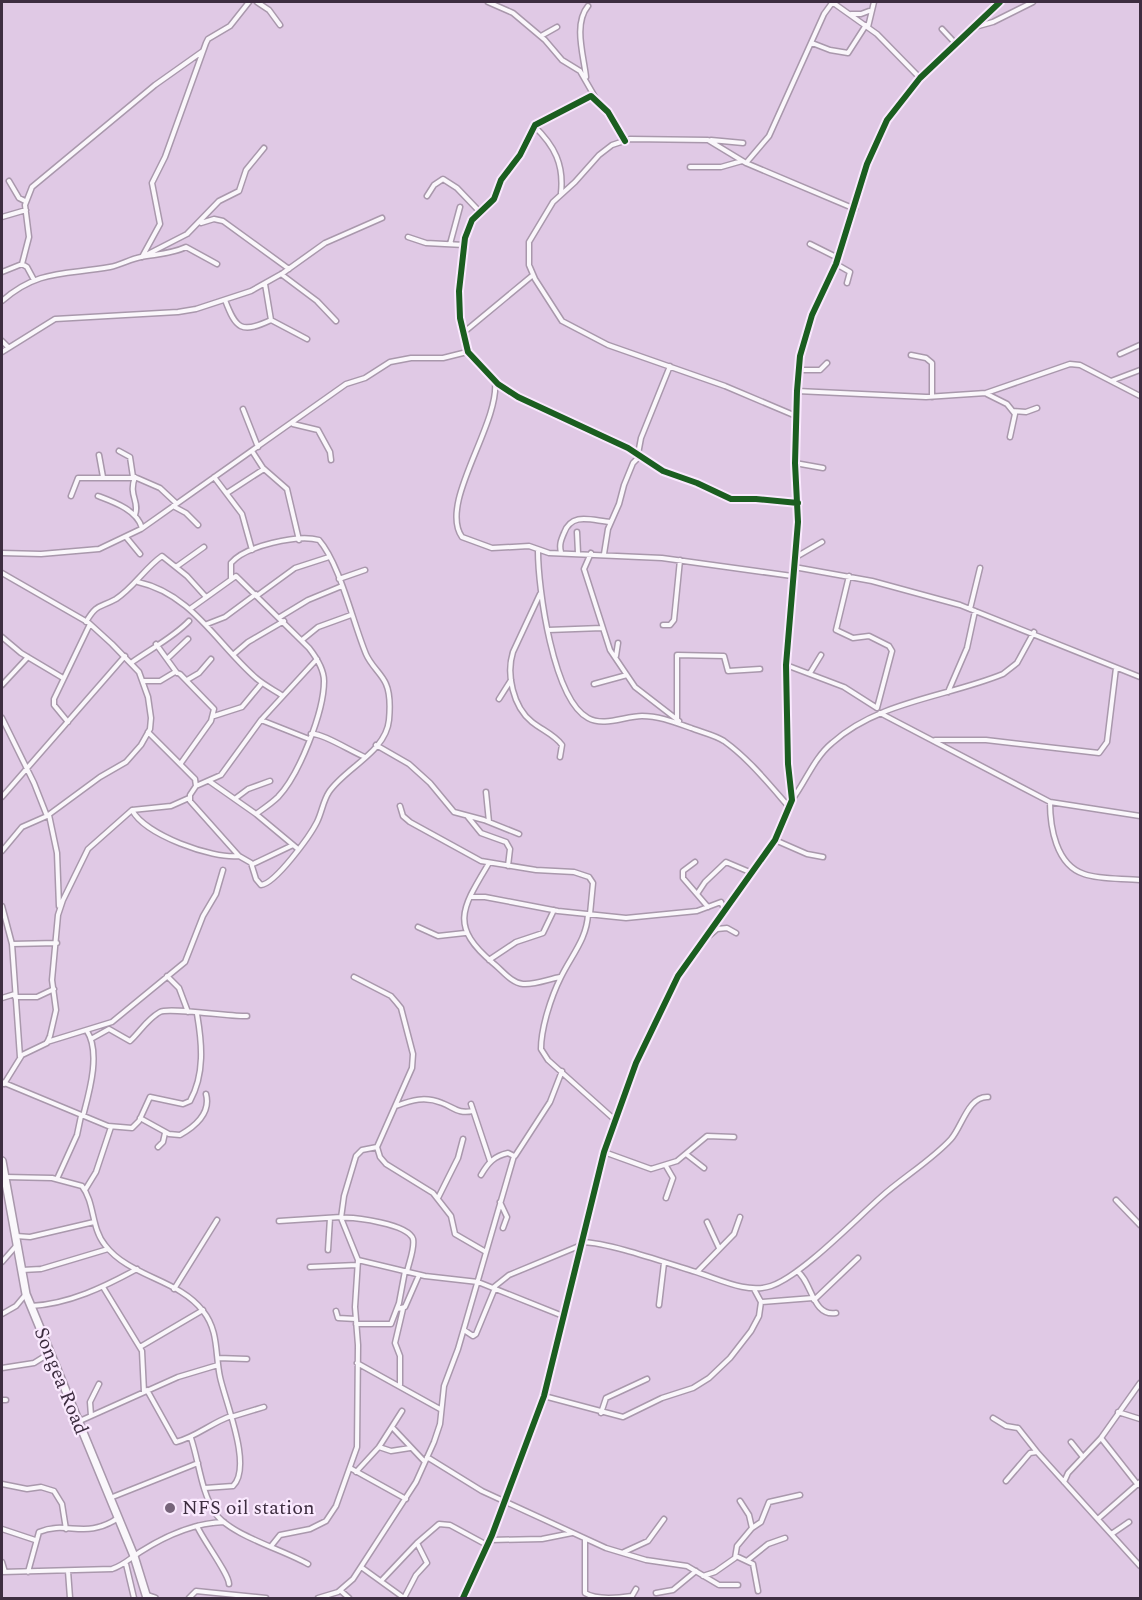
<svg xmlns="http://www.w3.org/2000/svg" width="1142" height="1600" font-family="Spectral,serif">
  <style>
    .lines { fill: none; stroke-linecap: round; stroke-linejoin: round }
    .street-casing { stroke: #a998ac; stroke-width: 7 }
    .secondary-casing { stroke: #a998ac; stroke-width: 8 }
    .highway-casing { stroke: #a998ac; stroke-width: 10 }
    .street { stroke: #faf7fb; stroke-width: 4 }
    .secondary { stroke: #faf7fb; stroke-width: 5 }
    .highway { stroke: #faf7fb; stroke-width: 7 }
    .cycleway-casing { stroke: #fae9fe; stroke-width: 10 }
    .cycleway { stroke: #1b5e20; stroke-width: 6 }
    .poi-dot { fill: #76647a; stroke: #fae9fe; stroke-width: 2 }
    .labels { text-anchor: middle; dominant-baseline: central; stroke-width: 4.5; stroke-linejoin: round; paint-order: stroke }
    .street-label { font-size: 20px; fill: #3d2d40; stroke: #fae9fe }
    .poi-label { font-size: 20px; fill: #3d2d40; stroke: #fae9fe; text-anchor: start }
  </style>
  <rect width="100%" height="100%" fill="#e0c9e5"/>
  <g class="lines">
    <defs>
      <path id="street" d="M257,2L269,10L280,25
        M488,2L513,13L545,40L562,60L580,71L595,97
        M832,2L877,34L920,78
        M851,14H861L869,11
        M868,27L874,2
        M975,27L993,22L1033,2
        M942,29L955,43
        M541,36L557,27
        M812,43L830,50L848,53L866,25
        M586,77C584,57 573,24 588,6
        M534,126C555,146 564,165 561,193
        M711,140L743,143
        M625,141L608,112L591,96L535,125L520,155L501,180L494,199L472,220L465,238L459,291L460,318L468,352L498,384L518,397L628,448L663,471L697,483L731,499H756L797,503
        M746,163L769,136L824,14L832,3
        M690,167H721L742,161
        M9,181L19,198L25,201
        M427,196L434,185L443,179L457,188L479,211
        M2,217L26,210
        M201,223L214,219L223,221L289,269
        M408,237L426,243L464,245
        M450,244L460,207
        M810,244L838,258
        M146,255L187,234L219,201L239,191L246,170L264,148
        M142,257L160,224L152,183L165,157L206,43L208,39L230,26L249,2
        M22,264L29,237L25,205L32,187L155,85L203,51
        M836,264L850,272L847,283
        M2,272L22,264L27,267L34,280
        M281,274L317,301L336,321
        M265,284L271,320L307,339
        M225,300C236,329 241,334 271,320
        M2,301C38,269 66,275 110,267C121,265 130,259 141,257C157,254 171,254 186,247L217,264
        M463,333L533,275
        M2,341L8,347
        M2,352L55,319L178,312L196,309L251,291L283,273L325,243L382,218
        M1120,354L1140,345
        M911,355L926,358L932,363V397
        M799,370H820L827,363
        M495,381C500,424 438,503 462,537L492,548L529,546L549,553L662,558L792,576
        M1111,381L1140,370
        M797,391L926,397L986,393L1070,364L1080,365L1140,396
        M987,394L1007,404L1015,414L1010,437
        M243,409L258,447
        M1013,411L1026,412L1037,408
        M796,416L725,386L608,345L562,321L535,279L529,265V242L553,202L575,182L599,155L612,145L630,139L708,140L746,163L855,209
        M293,424L318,430L330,452L331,460
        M119,451L130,457L133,477
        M252,451L263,468L287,489L299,540
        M638,454L641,438L670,366
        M99,455L103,477
        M795,463L823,468
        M214,477L242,514L252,550
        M227,493L264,469
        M71,496L78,478H137L160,488L176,503
        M98,496C114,502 137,510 142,528
        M173,506L186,513L198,525
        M135,515C140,501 128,496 135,477
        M577,532L578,553
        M126,537L140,554
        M538,551C538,588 553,699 588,718C604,727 625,716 642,716C659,716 674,722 691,728C701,732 715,735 724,741C749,759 769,784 789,807
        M561,552C559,545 561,540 564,533C572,511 593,521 611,522
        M2,553L41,554L99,549L141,529L346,384L365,378L390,362L411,358H443L467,352
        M591,553L584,569L610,650L635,687L679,721
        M604,554L608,529L619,504L624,485L633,463L641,455
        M796,557L822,542
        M176,567L204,547
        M794,567L872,581L960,605L1140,677
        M2,573L89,623L112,644L139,672L148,697L151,718L150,729L141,745L126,762L100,777L47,816L22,827L2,851
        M849,576L836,630L853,638L869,636L889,646L892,651L877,708
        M231,578V563C245,546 298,534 319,540C340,564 353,623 366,654C371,666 382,674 386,684C390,693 390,709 389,720C386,752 345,768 329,792C323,801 322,812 317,822C310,836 275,884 261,885L256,879L251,863
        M339,579L365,570
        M138,582C192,594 217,644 256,678C264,685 274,690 283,696
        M540,594L513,652C506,674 513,707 532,722C542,730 555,735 562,745L560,757
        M258,595L295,568L329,557
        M190,609L236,576L309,648C316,657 324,669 324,681C324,712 299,775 278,797C272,803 263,809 256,814
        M970,609L980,568
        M280,617L308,600L342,586
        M86,622C97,603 100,608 116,599C134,587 145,568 162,556L187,576L206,597
        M207,624L225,617L256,594
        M663,625H670L674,620L680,560
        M548,630L602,628
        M2,637L21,653L63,678
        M302,640L318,627L351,615
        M156,644L177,673
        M234,654L248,642L284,621
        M616,656L618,643
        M167,659L188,639
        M131,663C149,650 174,637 189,621
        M786,665L844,687L877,708
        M810,673L821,655
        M187,680L199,673L211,659
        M143,681H160L175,672L180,674L214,709L211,721L181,763
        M594,684L627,675
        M2,685L28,657
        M948,692L967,648L975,611
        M499,699L511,680
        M880,713L1050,802L1140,816
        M214,716L242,707L262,683
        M2,718L34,783L47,816
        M677,719V655L724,656L728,671L760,669
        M261,720L309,739
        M68,722L54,705V699L90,624
        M148,732L195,779L196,786L190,795V801L239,856L253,864L293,845
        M311,734C321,732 352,752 365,757
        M935,740H986L1099,753L1107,742L1116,668
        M376,745L409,764L430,783L454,812L484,820L519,834
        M209,781L256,814L298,849
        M196,786L221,775L261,720L317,659
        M486,792L489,822
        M2,797L125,656
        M236,798L248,789L270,781
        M792,800C806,781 814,758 832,743C879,701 947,697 1003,674L1017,663L1034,632
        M1050,802C1050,827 1056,865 1084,874C1101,880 1123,878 1140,880
        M400,806L403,816L410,822L481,861L536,870L574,872L589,877L593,883L590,914
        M132,810C145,835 212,859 239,856
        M49,815L57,853L59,906
        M468,817L481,833L506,842L510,849L508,866
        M775,840L807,854L823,857
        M695,862L683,871V878L708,907
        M489,863C462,908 449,926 493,963C502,970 511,983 523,984C535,985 549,979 560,977
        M697,894L705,882L726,862L752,873
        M472,897H485L558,911L626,918L697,911L721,902L725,911
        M2,906L12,944L20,1057
        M588,914C587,939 571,956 561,977C551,997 541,1028 541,1049L548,1060L615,1120
        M418,927L438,936L465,933
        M710,935L717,929L727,928L736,933
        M12,944L57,943
        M489,960L516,942L543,933L554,910
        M167,976L179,988L188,1012
        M15,997H37L54,989
        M2,998L15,994
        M91,1039L109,1029L130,1041C140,1032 147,1019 160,1012C169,1007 230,1017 247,1016
        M47,1042L112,1022L185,962L203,916L216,894L223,870
        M2,1082L108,1126L132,1128L139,1121L150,1097L183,1104L190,1101C205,1074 202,1043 197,1014
        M4,1084L22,1055L47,1043L50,1036L56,1010L52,980L58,915L63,900L88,849L132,810L171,806L189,798
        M471,1104L490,1161
        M396,1106C412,1100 425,1096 442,1103C455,1108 458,1114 473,1111
        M83,1116C89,1093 101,1053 87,1031
        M140,1118L169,1134L180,1135C196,1126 211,1113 206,1094
        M158,1147L163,1142L165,1133
        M377,1147L380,1157L386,1164L433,1193L451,1216L455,1234L486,1252
        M604,1152L651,1169L677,1161L707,1136L734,1137
        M686,1154L704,1168
        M515,1156L550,1102L562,1071
        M666,1166L673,1178L666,1198
        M5,1177L52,1178L82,1186C95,1203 91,1228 105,1245C129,1277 179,1279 203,1311C219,1331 215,1354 220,1377C225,1401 253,1467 233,1486L205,1488
        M57,1179L77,1135L81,1116
        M85,1190L96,1172L111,1127
        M438,1198L458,1158L463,1139
        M1116,1200L1140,1225
        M500,1202L507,1217L503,1228
        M341,1218C355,1217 408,1224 413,1239C415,1248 409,1262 407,1272
        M279,1221L341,1217
        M707,1222L719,1248
        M16,1236L30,1237L94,1222
        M582,1242C611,1243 666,1263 696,1272C719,1279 747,1294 771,1286C801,1276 855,1220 881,1197C902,1178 932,1160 951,1139C962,1127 968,1096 988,1097
        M328,1250L330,1218
        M358,1260L425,1276L478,1282L563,1316
        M2,1262L16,1246
        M310,1267L357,1265
        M22,1270L41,1269L108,1249
        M797,1271C812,1281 812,1317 836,1313
        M697,1272L734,1234L740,1217
        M103,1287L142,1351L144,1392
        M494,1287L509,1275L579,1246
        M174,1289L217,1220
        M814,1300L858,1258
        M761,1302L813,1298
        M659,1305L664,1263
        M31,1306C69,1304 104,1287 137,1269
        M397,1309L405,1307L419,1275
        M336,1311L338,1318L356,1319
        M2,1314L16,1306L26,1294
        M356,1324H391L399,1303L405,1271
        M464,1330L473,1336L476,1334L495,1288
        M140,1347L203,1310
        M218,1358L247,1359
        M357,1363L440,1409
        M2,1368L34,1363L50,1353
        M400,1385V1356L395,1343L403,1309
        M147,1390L176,1442C196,1437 211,1423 231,1416
        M544,1396L623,1417L662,1398L693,1388L709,1378L730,1358L751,1331L759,1316L761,1302L754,1289
        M2,1400H6
        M1118,1412L1140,1419
        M601,1413L606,1398L647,1379
        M91,1416L90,1402L99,1384
        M231,1417L264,1407
        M78,1418L82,1420L178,1377L218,1365
        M993,1418L1006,1426L1018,1428L1037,1452
        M392,1427L424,1461
        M191,1438C199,1462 201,1491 215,1513C230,1535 284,1550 308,1564
        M1101,1438L1138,1485
        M1071,1442L1083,1457
        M379,1447L391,1451L410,1448
        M427,1457L482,1491L606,1548L646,1560L687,1566L719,1585H738
        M350,1468L406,1499
        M356,1472L379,1447L402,1411
        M1006,1481L1030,1453L1037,1452L1140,1566
        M1064,1482L1068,1473L1101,1438L1140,1383
        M2,1484L27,1489L41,1487L54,1491L62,1504L66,1529
        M110,1498L198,1463
        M740,1501L749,1515L752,1528
        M1099,1518L1140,1482
        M197,1526C203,1540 229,1574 229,1584
        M2,1529L35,1540
        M1113,1533L1129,1522
        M585,1539V1593C596,1600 618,1598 632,1596L636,1589
        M490,1540L542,1539L572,1533
        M272,1545L280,1535L310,1529L326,1521L336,1506L357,1447L358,1345L355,1307L358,1260L341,1218L344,1196L356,1156L362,1150L377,1147L412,1068L413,1054L401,1008L397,1003L391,996L354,977
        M624,1552L648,1541L664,1519
        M736,1556L753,1564L758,1591
        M748,1560L768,1544L785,1538
        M2,1562L5,1572
        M126,1564L134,1598
        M361,1567L404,1598
        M68,1571L70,1598
        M2,1572L112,1569C124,1565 129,1559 140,1552C165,1536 193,1523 224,1522
        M28,1572L39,1532C67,1520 86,1540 118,1518
        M703,1576L715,1572L735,1558L737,1546L752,1528L761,1522L769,1502L800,1495
        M382,1580L417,1543L439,1524L450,1525L487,1545
        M341,1591L349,1598
        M656,1593L673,1590L696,1571
        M189,1598L196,1591L266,1598
        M318,1598L338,1592L353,1579L416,1482L434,1442L440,1424L444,1386L458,1349L514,1156L508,1153C494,1156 488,1163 481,1175
        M404,1598L416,1575L427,1563L417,1543"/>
      <path id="secondary" d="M146,1595L155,1598
        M463,1598L492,1535L544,1396L604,1152L636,1063L678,976L775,840L792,800L788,764L786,665L798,522L795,463L797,391L800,356L812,315L836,264L867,164L887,120L920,78L1000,2"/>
      <path id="highway" d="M2,1161L26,1294L134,1556L147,1598"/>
    </defs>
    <use href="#street" class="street-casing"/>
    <use href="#secondary" class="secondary-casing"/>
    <use href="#highway" class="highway-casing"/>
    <use href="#street" class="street"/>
    <use href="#secondary" class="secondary"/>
    <use href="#highway" class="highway"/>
    <defs>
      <path id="cycleway" d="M625,141L608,112L591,96L535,125L520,155L501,180L494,199L472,220L465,238L459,291L460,318L468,352L498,384L518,397L628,448L663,471L697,483L731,499H756L798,503
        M463,1598L492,1535L544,1396L604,1152L636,1063L678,976L775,840L792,800L788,764L786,665L798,522L795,463L797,391L800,356L812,315L836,264L867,164L887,120L920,78L1000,2"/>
    </defs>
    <use href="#cycleway" class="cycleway-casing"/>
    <use href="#cycleway" class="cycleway"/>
  </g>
  <circle class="poi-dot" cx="170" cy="1508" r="6"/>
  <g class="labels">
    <g class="street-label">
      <text transform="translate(61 1381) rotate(68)">Songea Road</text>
    </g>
    <g class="poi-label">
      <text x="182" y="1508">NFS oil station</text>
    </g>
  </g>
  <rect width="1142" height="1600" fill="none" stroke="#3d2d40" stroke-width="6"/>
</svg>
